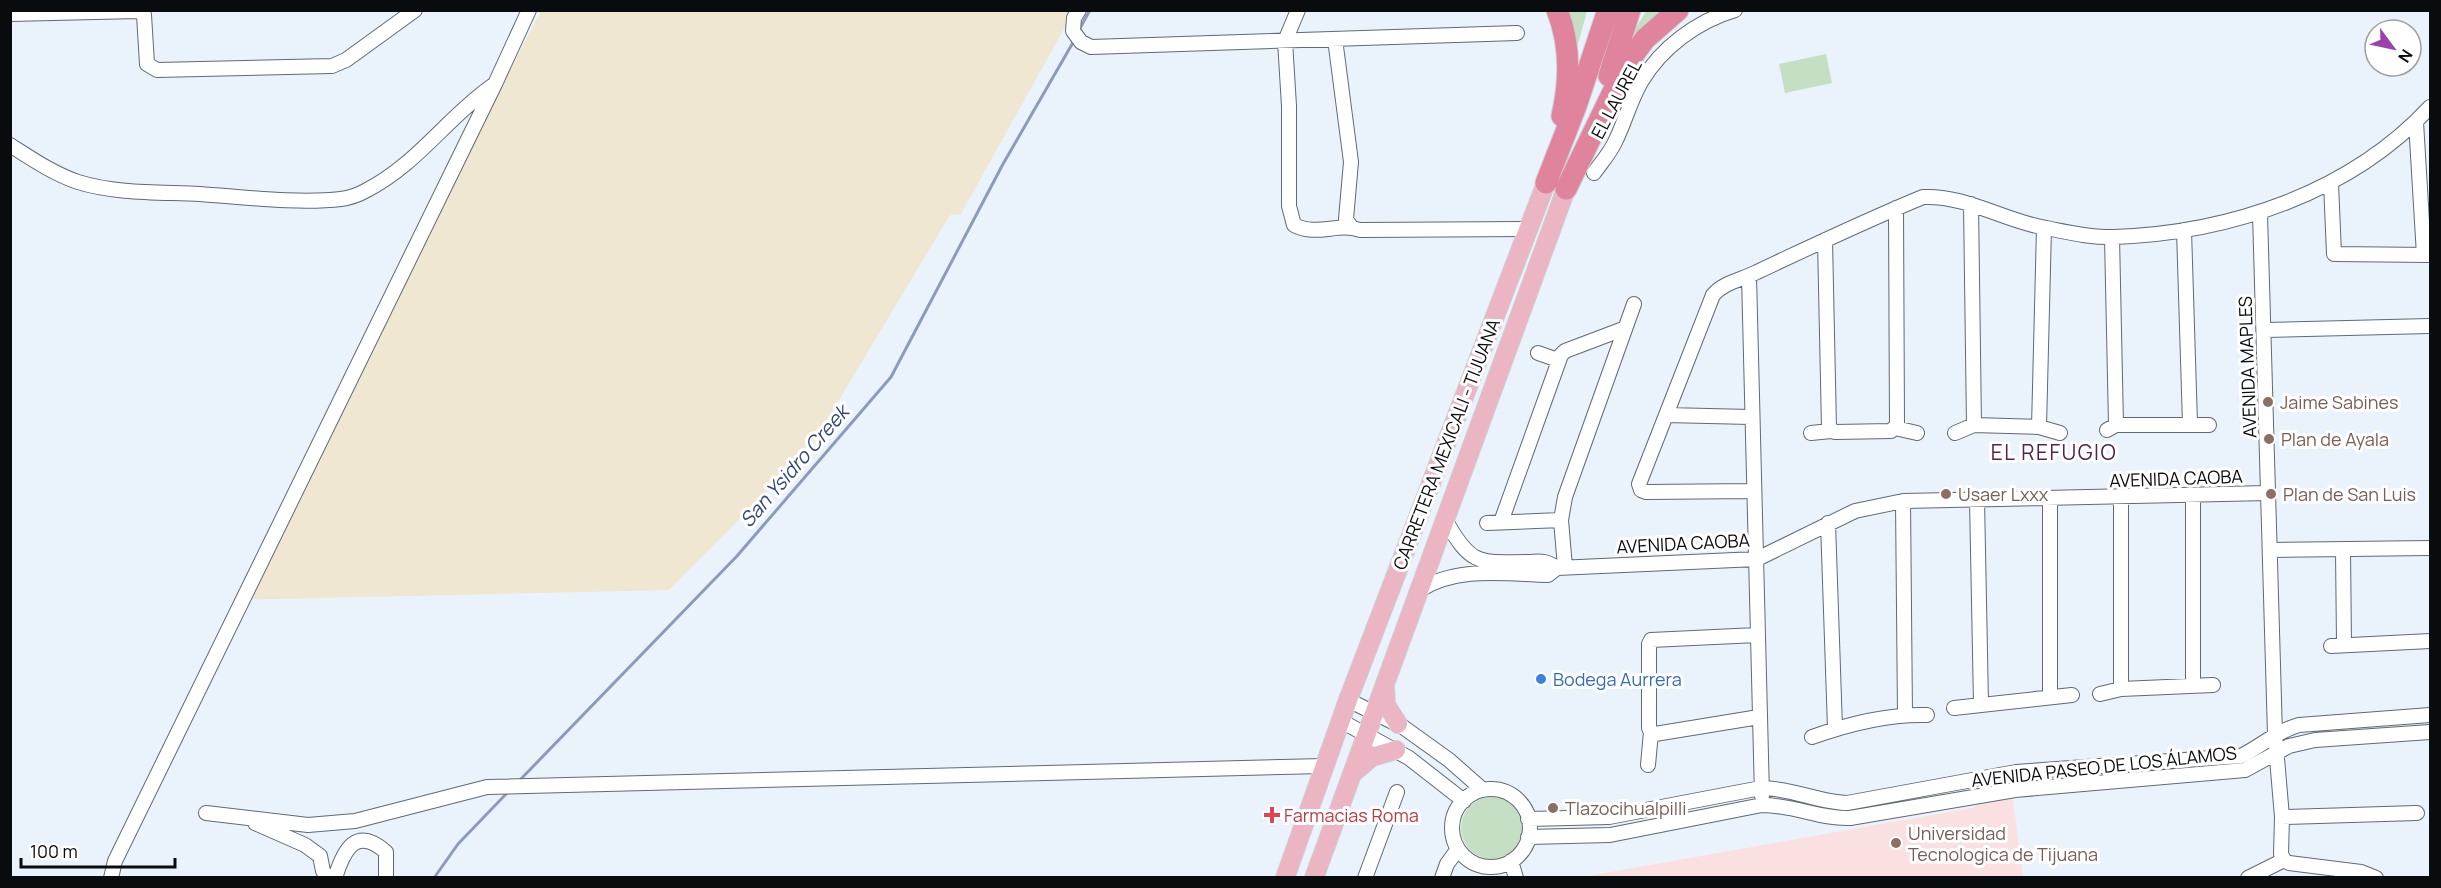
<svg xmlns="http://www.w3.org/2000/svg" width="2441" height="888" font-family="Manrope,sans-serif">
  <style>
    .industrial { fill: #efe7d1 }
    .education { fill: #fbe0e1 }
    .green { fill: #c4dfc3 }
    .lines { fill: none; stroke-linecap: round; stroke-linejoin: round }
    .stream { stroke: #8b9bb9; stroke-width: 3 }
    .minor-casing { stroke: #616971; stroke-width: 16 }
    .major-casing { stroke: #cececf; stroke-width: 20 }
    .highway-casing { stroke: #cececf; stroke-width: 23 }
    .minor { stroke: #fff; stroke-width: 14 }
    .major { stroke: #ecb5c4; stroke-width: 18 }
    .highway { stroke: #e0839d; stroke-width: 21 }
    .education-dot { fill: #8d6e63; stroke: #fff; stroke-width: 2 }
    .shop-dot { fill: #3f7fe0; stroke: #fff; stroke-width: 2 }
    .health-dot { fill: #e0444e; stroke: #fff; stroke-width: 2 }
    .labels { text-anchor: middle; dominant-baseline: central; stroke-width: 6; stroke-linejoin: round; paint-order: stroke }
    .street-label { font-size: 18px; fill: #090c0e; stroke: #fff }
    .education-label { font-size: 18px; fill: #785e54; stroke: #fff; text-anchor: start }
    .shop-label { font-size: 18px; fill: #366cbe; stroke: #fff; text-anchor: start }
    .health-label { font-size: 18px; fill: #be3a42; stroke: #fff; text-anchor: start }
    .water-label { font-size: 20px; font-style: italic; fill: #324975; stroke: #fff }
    .quarter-label { font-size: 21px; letter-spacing: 1.5px; fill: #4e2357; stroke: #fff }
  </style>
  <rect width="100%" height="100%" fill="#eaf3fc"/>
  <path class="industrial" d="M541,11H1074L961,214L950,215L809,450L669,590L233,600Z"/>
  <path class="education" d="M2012,792L2023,877L1576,878L1972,808Z"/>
  <path class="green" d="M1560,11H1587L1571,70Z
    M1646,11H1663L1631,42L1634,31Z
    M1826,54L1832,83L1785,93L1779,64Z
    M1461 828a31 31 0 1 1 62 0a31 31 0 1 1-62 0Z"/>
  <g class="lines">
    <path class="stream" d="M1079,30L1090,10
      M518,782L737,556L891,377L1003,164L1075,39
      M434,878L458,844L509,791"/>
    <defs>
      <path id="minor" d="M1079,10L1074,18L1073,31L1081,42L1091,47L1517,33
        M1298,10L1285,41L1289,106V206L1294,225C1317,237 1338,222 1360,230L1528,229
        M10,14L138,11L144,15L147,64L157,70L332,66L346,60L415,10
        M1335,39L1351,162L1346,219L1351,227
        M2416,122L2424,255
        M10,145C32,159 54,174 78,182C116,194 161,192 200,194C243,197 299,204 341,199C349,198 360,194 367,190C416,165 448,117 492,86
        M1594,173C1601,163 1610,153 1615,142C1625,122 1630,101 1641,82C1661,48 1697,21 1735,10
        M2331,183L2334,254L2430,255
        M1971,204L1974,425
        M2260,214L2275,735L2282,817L2281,854L2284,860
        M2184,230L2190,424
        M2112,237L2116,425
        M1825,240L1829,428L1835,432L1891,431L1897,425L1896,208
        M1749,276L1762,796
        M2264,330L2430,326
        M1538,353L1558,360
        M1666,415L1751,417
        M2039,427L2044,228
        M1895,428L1917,433
        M2107,430L2116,425H2209
        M1811,433L1831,431
        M1955,433L1974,425L2039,427L2060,433
        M1753,491L1646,492L1641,490L1639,484L1713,295C1724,282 1742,280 1757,272C1812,246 1867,220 1923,197C1967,195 2004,221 2046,228C2067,232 2092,238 2114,237C2230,233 2350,193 2430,107
        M2193,496V685
        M2121,497V689
        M1977,499L1981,704
        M1903,501L1905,715
        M1446,521C1472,568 1481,562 1530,562C1542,561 1547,561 1557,568
        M1501,522L1561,355L1565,351L1623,329
        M1487,523L1561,520
        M1828,523L1835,728
        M2270,550L2430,548
        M2343,550L2344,644
        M1565,567L1561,520L1565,497L1634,304
        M1557,568L1757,559L1855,511L1903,501L2268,493
        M1420,590C1457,566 1505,574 1548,575L1557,568
        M2331,646L2430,641
        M2100,694L2121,689L2213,685
        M2050,697V498
        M1348,700L1403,727L1449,760L1483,790
        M1954,708L2072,695
        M1341,721L1409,758L1464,801
        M1651,732L1655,734L1759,717
        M1812,737C1848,724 1889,714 1927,715
        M1648,765L1651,732L1649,728V644L1651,640L1757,635
        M1452 828a39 39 0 1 1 78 0a39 39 0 1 1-78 0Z
        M206,813L308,825L355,821L487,787L1324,766
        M2282,817L2417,813
        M1528,819L1609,817L1761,788C1791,788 1818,802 1847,803L2016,772L2241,756C2261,746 2277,731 2299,725L2430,715
        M255,823L305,845L320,856L323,871L328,878
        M1528,837L1610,835L1762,805C1794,805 1820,819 1850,818L2015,790L2245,770L2289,746L2315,740L2430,732
        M2284,860L2289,863L2361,872L2376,878
        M1511,861L1516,878
        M111,878L115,861L495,84L529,10
        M335,878C344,849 356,826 386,852V878
        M1365,878L1397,792
        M1442,878L1447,864L1458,849
        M2248,878L2284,860"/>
      <path id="major" d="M1385,688L1386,705L1398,724
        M1352,774L1372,757L1396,750
        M1285,878L1348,700L1546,183
        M1314,878L1566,189"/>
      <path id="highway" d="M1557,10C1571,45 1570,81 1562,116
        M1609,76L1630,10
        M1546,183L1576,106L1608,10
        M1566,189L1626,65L1645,39L1678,10"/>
    </defs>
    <use href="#minor" class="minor-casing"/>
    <use href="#major" class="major-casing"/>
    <use href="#highway" class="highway-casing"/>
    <use href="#minor" class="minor"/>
    <use href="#major" class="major"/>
    <use href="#highway" class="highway"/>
  </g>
  <g class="education-dot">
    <circle cx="2268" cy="402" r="6"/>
    <circle cx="2269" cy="439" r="6"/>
    <circle cx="1946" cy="494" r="6"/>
    <circle cx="2271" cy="494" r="6"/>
    <circle cx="1553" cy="808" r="6"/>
    <circle cx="1896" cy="843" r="6"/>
  </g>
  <circle class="shop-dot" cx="1541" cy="679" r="6"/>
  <path class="health-dot" d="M1269 806h6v6h6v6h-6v6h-6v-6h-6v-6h6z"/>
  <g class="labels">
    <g class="street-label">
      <text transform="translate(1616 99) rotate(-62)">EL LAUREL</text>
      <text transform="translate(2247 367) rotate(-92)">AVENIDA MAPLES</text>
      <text transform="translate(1446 444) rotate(-69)">CARRETERA MEXICALI - TIJUANA</text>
      <text transform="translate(2176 478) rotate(-2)">AVENIDA CAOBA</text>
      <text transform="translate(1683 543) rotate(-3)">AVENIDA CAOBA</text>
      <text transform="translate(2104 766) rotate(-6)">AVENIDA PASEO DE LOS ÁLAMOS</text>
    </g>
    <g class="education-label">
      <text x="2280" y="402">Jaime Sabines</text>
      <text x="2281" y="439">Plan de Ayala</text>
      <text x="1958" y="494">Usaer Lxxx</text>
      <text x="2283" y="494">Plan de San Luis</text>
      <text x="1565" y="808">Tlazocihualpilli</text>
      <text x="1908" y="833">Universidad<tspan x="1908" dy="21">Tecnologica de Tijuana</tspan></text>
    </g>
    <g class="shop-label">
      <text x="1553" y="679">Bodega Aurrera</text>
    </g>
    <g class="health-label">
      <text x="1284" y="815">Farmacias Roma</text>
    </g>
    <g class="water-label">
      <text transform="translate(794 466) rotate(-49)">San Ysidro Creek</text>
    </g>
    <g class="quarter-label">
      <text x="2054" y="452">EL REFUGIO</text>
    </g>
  </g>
  <rect width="2441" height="888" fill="none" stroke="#090c0e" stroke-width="24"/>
  <g transform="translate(2393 48) rotate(123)"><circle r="28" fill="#ffffff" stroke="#9d9e9f" stroke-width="1.5"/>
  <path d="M0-4.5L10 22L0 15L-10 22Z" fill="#9b41ac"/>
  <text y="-9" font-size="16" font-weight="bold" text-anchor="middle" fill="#090c0e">N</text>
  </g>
  <path d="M21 858v9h154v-9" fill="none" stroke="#090c0e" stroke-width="3"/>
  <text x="30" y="858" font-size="18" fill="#090c0e" stroke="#ffffff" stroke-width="4.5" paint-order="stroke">100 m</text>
</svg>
